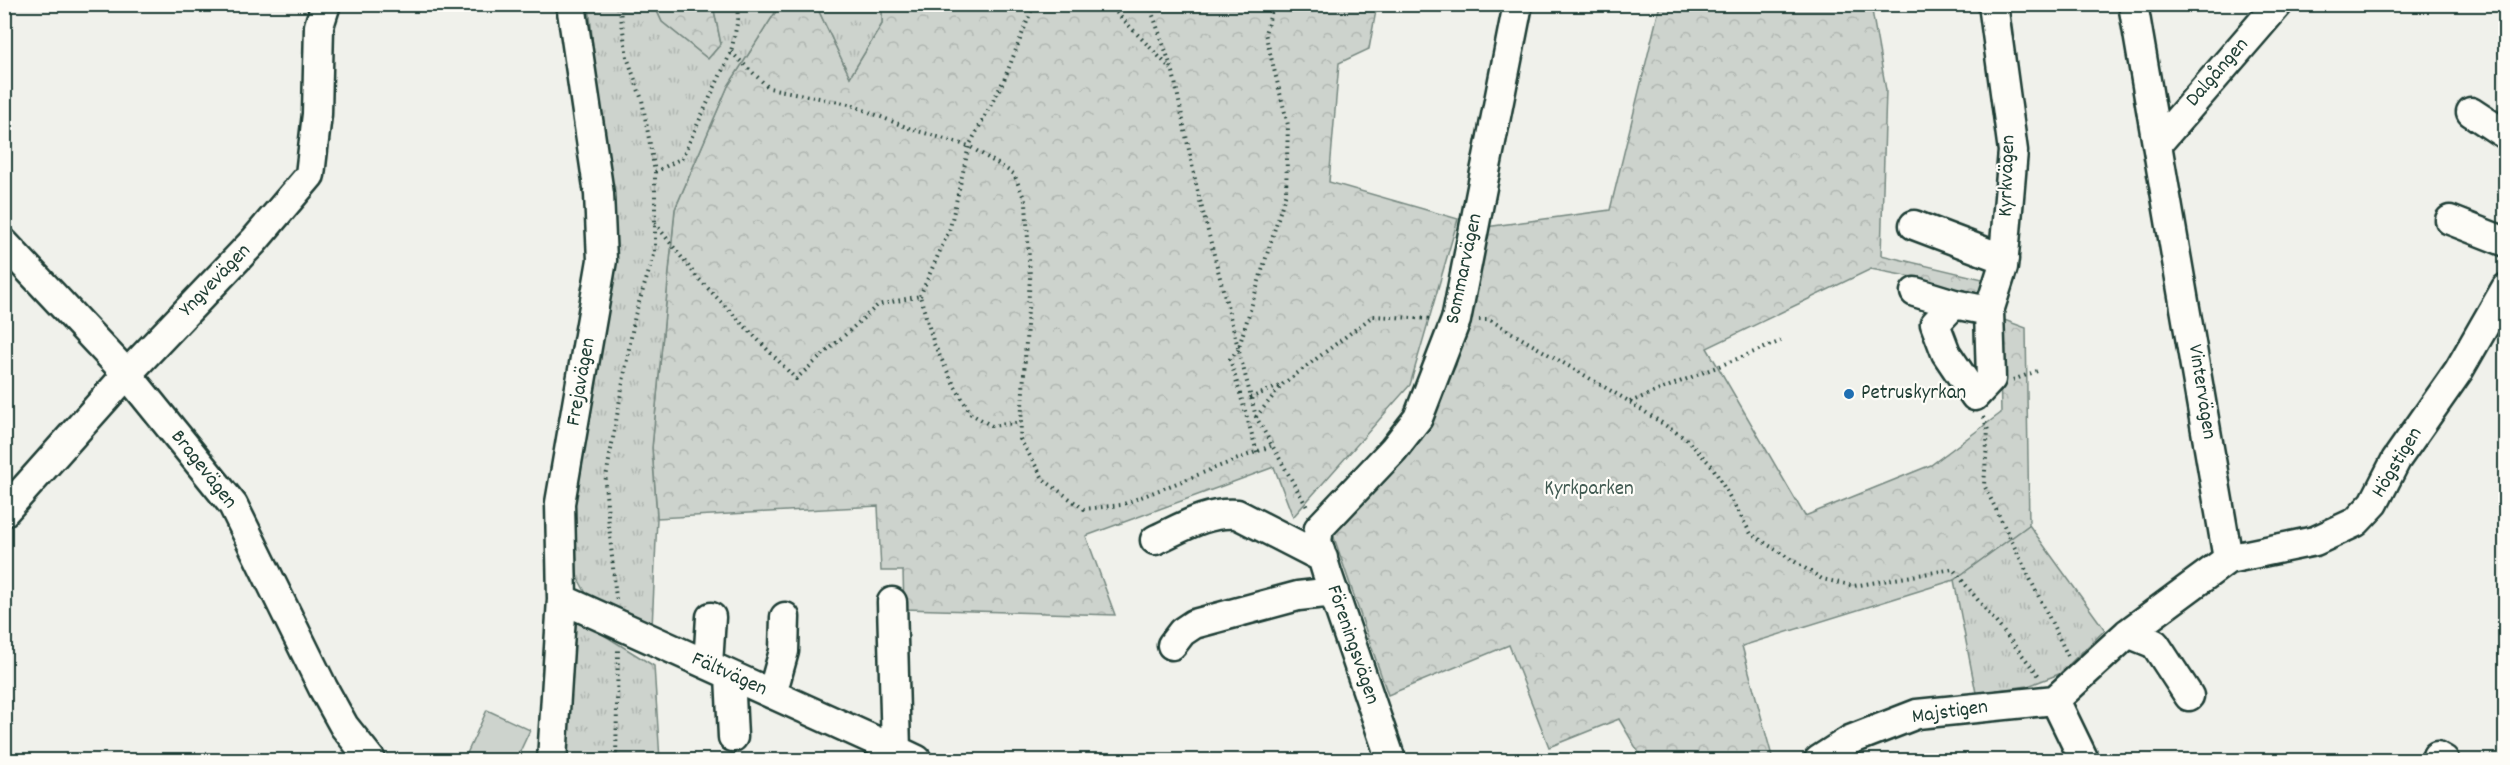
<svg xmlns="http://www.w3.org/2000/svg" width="2510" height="765" font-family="Dekko,sans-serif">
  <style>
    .grass { fill: #cdd3cd; stroke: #768880; stroke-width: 1.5 }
    .forest { fill: url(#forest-crowns); stroke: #768880; stroke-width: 1.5 }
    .park { fill: url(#park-tufts); stroke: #768880; stroke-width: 1.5 }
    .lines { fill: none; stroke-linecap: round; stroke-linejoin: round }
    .minor-casing { stroke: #1f3d34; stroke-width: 33 }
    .path { stroke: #1f3d34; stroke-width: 4; stroke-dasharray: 1.5 4.5; stroke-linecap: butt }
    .minor { stroke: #fdfcf7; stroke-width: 28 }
    .poi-dot { fill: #1f6fb2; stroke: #fdfcf7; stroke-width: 2 }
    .labels { text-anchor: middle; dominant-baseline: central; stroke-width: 4.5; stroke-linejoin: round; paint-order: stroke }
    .street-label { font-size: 21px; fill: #1f3d34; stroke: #fdfcf7 }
    .poi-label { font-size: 21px; fill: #1f3d34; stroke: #fdfcf7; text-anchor: start }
    .park-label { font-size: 21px; fill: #425b53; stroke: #fdfcf7 }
  </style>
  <defs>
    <pattern id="forest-crowns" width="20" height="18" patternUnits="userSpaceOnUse" patternTransform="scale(1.5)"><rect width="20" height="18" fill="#cdd3cd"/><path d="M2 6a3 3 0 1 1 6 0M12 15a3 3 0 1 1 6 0" fill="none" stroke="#b0b6b1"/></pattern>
    <pattern id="park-tufts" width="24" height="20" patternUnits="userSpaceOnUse" patternTransform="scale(1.5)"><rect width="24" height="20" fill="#cdd3cd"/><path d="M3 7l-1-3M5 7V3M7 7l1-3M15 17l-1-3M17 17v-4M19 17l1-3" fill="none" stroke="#b0b6b1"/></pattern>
  </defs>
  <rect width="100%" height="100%" fill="#f0f1eb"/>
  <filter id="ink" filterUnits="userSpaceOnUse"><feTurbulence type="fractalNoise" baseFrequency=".0167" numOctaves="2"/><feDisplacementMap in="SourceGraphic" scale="12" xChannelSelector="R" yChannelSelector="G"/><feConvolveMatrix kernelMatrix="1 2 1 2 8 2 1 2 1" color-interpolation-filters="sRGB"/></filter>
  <g filter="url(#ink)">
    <path class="grass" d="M487,710L530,730L516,760H464Z"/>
    <path class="forest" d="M654,5H713L721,44L708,59L662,22Z
      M780,5H816L850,77L882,24V5H1377L1369,49L1339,63L1329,182L1458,219L1410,385L1293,517L1274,467L1086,536L1115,615L904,609L903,571H881L878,506L657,518L652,448L675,209L728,86Z
      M1660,5H1871L1886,90L1881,255L1991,281L1988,292L1965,300L1912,277L1871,269L1707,348L1805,516L1931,465L2001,413L1999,318L2026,328L2029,525L1954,580L1742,646L1773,760H1643L1619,719L1549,747L1509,645L1388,695L1329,523L1421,438L1456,365L1486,227L1610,210Z"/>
    <path class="park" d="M589,5H654L662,22L708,59L721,44L713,5H780L728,86L675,209L652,448L657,518L652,628L587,595L570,564L599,110Z
      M816,5H882V24L850,77Z
      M2029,525L2105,630L2059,674L2028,686L1976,693L1954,580Z
      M578,619L654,666L660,760H564L567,639Z"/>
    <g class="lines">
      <defs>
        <path id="minor" d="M2471,112L2506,135
          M2159,142L2278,4
          M2450,220L2506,242
          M1914,225L2004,259
          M4,243L127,374L233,505L323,688L344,726L371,760
          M1915,292L1954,304
          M1989,311L1954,304L1935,324L1946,353L1975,396L1991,379L1989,311L2003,267L2013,151L1993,4
          M4,512L127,374L254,241L310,175L317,114L319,26L326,4
          M1155,540C1181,528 1208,511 1237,514L1323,558
          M2228,559L2315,541L2356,522L2374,503L2396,460L2459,370L2506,288
          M562,599L896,750L891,760
          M892,602L896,750L917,760
          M2128,633L2155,644L2189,696
          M1172,645L1182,632L1194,624L1298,596L1334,592
          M708,665L711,617
          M730,675L733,737
          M772,694L784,651L785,617
          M2055,700L2128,633L2228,559L2133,4
          M2055,700L2084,760
          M2437,756L2444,760
          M552,760L562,599L560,503L602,260L599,194L571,4
          M1391,760L1327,573L1317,541L1319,528L1393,450L1418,418L1456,320L1518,4
          M1819,760L1850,740L1917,714L2055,700"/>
      </defs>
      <use href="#minor" class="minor-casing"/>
      <path class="path" d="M1108,4L1171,69
        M1149,4L1173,72L1197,189L1256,417L1307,507
        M731,52L769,88L849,104L911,129L969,146L1014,174L1026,203L1030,277L1020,439L1044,480L1084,509L1121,505L1271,446
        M655,172L682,158L731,52L738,19L737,4
        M655,223L696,276L796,379L878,305L920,296L934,344L952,381L971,414L992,426L1021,422
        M920,296L950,228L969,146L1004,80L1034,4
        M1479,320H1490L1630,402L1686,439L1712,466L1751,534L1822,579L1854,586L1953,569L2040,677
        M2013,380L2040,370
        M1250,398L1282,385
        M1630,402L1781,341
        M1256,417L1283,384L1373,316L1433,319
        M1983,417L1988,430L1984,485L2068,656
        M1257,452L1230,359L1238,350L1286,192L1288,125L1265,33L1274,4
        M616,599L605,483L635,315L655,252V172L642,100L627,57L619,4
        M616,760L618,648"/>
      <use href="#minor" class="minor"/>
    </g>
  </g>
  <circle class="poi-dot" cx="1849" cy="394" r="6"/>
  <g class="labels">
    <g class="street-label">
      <text transform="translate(2218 73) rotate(-49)">Dalgången</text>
      <text transform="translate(2008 176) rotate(-88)">Kyrkvägen</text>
      <text transform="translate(1465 269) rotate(-78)">Sommarvägen</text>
      <text transform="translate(216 281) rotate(-46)">Yngvevägen</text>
      <text transform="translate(582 382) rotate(-80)">Frejavägen</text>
      <text transform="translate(2201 392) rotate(81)">Vintervägen</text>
      <text transform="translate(2398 463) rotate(-59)">Högstigen</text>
      <text transform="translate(203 470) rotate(52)">Bragevägen</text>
      <text transform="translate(1352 645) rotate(71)">Föreningsvägen</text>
      <text transform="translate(729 675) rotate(24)">Fältvägen</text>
      <text transform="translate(1950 713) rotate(-8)">Majstigen</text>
    </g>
    <g class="poi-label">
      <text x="1861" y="394">Petruskyrkan</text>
    </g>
    <g class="park-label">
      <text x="1589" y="490">Kyrkparken</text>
    </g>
  </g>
  <rect width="2510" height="765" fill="none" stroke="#fdfcf7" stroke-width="24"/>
  <rect x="12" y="12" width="2486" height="741" fill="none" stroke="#1f3d34" stroke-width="2" filter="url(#ink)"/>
</svg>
